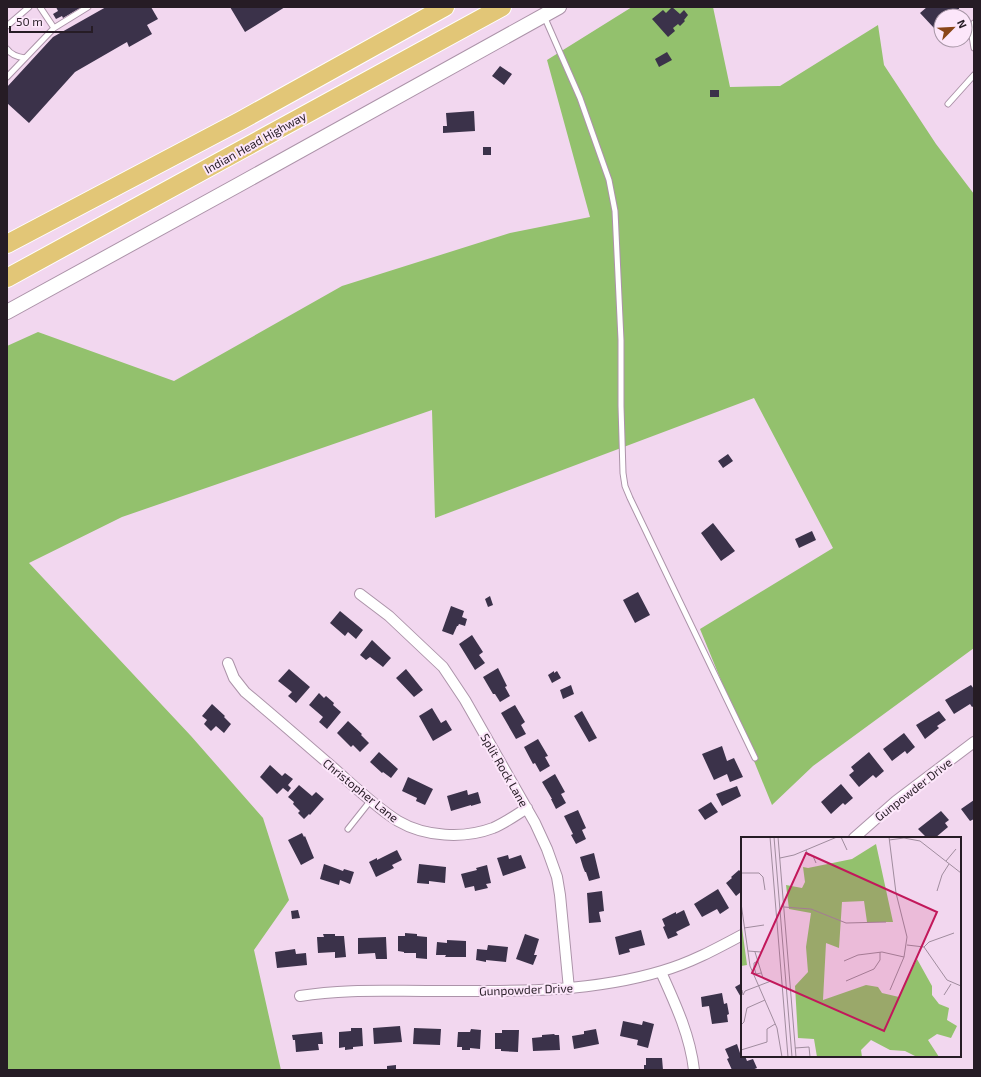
<svg xmlns="http://www.w3.org/2000/svg" width="981" height="1077" font-family="'Exo 2',sans-serif">
  <style>
    .forest { fill: #93c16d }
    .building { fill: #3b324a }
    .lines { fill: none; stroke-linecap: round; stroke-linejoin: round }
    .lane-casing { stroke: #ac93a9; stroke-width: 7 }
    .street-casing { stroke: #ac93a9; stroke-width: 12 }
    .secondary-casing { stroke: #ac93a9; stroke-width: 16 }
    .highway-casing { stroke: #fff; stroke-width: 20 }
    .lane { stroke: #fff; stroke-width: 5 }
    .street { stroke: #fff; stroke-width: 10 }
    .secondary { stroke: #fff; stroke-width: 14 }
    .highway { stroke: #e2c677; stroke-width: 18 }
    .labels { text-anchor: middle; dominant-baseline: central; stroke-width: 4; stroke-linejoin: round; paint-order: stroke }
    .street-label { font-size: 12px; fill: #261c25; stroke: #fce6fa }
    .inset-road { fill: none; stroke: #a08c9e; stroke-width: 1 }
    .view { fill: #c2185b; fill-opacity: 0.15; stroke: #c2185b; stroke-width: 2 }
    .inset-edge { fill: none; stroke: #261c25; stroke-width: 2 }
  </style>
  <rect width="100%" height="100%" fill="#f2d7ef"/>
  <path class="forest" d="M632,7H713L730,87L780,86L878,25L884,65L936,144L974,194V648L813,766L772,805L700,629L833,548L754,398L435,518L432,410L122,517L29,563L191,736L263,818L289,900L254,950L281,1070H7V346L38,332L174,381L342,286L510,233L590,217L547,60Z"/>
  <path class="building" d="M56,7H79L80,8L63,18L62,16L56,19L53,14L58,11Z
    M106,7H151L158,19L147,25L152,34L129,47L127,42L75,72L29,123L7,103V87L53,37Z
    M230,7H285L245,32Z
    M672,7L680,14L684,10L688,15L684,20L685,21L680,26L678,24L673,28L675,31L668,37L652,19L663,10L666,13Z
    M927,7H959V9H954L948,16H941V22L934,28L920,13Z
    M667,52L672,60L659,67L655,59Z
    M500,66L512,74L504,85L492,76Z
    M710,90H719V97H710Z
    M474,111L475,131L443,133V126H447L446,113Z
    M483,147H491V155H483Z
    M728,454L733,461L723,468L718,461Z
    M713,523L735,551L721,561L701,533Z
    M812,531L816,540L799,548L795,539Z
    M638,592L650,615L635,623L623,600Z
    M490,596L493,605L488,607L485,599Z
    M451,606L464,611L462,617L467,619L465,626L459,624L458,626H457L453,635L442,631Z
    M340,611L363,630L356,639L348,632L345,636L330,623Z
    M472,635L483,652L479,655L485,663L475,670L459,644Z
    M372,640L391,658L383,667L370,657L366,660L360,655Z
    M498,668L507,686L505,687L510,696L500,702L495,694H493L483,677Z
    M289,669L310,687L296,703L288,696L292,692L278,681Z
    M406,669L423,690L414,697L396,678Z
    M554,671V673L557,671L561,678L552,683L548,675Z
    M571,685L574,694L563,699L560,690Z
    M971,685L974,689V706L972,707L970,704L954,714L945,700Z
    M319,693L324,698L326,696L334,703L333,705L341,712L327,729L319,722L323,717L309,705Z
    M212,704L225,716L224,717L231,724L224,733L216,726L211,731L204,724L207,720L202,716Z
    M515,705L525,722L521,725L526,734L516,739L501,713Z
    M432,708L441,723L446,720L452,730L433,741L419,716Z
    M582,711L597,738L589,742L574,716Z
    M939,711L946,720L937,726L939,728L925,739L916,725Z
    M348,721L362,734L361,735L369,743L360,752L353,745L351,747L337,733Z
    M904,733L915,747L907,754L905,751L892,761L883,749Z
    M538,739L548,756L545,757L550,766L540,772L535,763L533,764L524,747Z
    M722,746L727,761L734,758L743,777L730,782L727,774L714,780L702,754Z
    M379,752L398,769L391,778L383,772L382,773L370,762Z
    M869,752L884,771L876,778L873,775L859,787L849,775L854,771L851,767Z
    M270,765L282,776L285,773L293,779L288,785L291,788L288,792L283,788L277,794L260,777Z
    M555,774L565,792L561,794L566,803L556,809L551,799H552L542,782Z
    M408,777L433,789L425,805L416,801L417,798L402,791Z
    M841,784L853,798L845,805L843,803L831,814L821,802Z
    M299,785L312,796L316,792L324,799L310,815L309,814L304,819L298,813L300,811L293,804L294,802L288,797Z
    M737,786L741,796L722,806L716,794Z
    M467,790L468,795L478,792L481,803L471,806V805L451,811L447,796Z
    M974,800V819L970,821L961,809Z
    M711,802L718,812L705,820L698,810Z
    M578,810L586,828L582,830L586,839L576,844L571,835L573,834L564,816Z
    M941,811L949,820L945,823L948,827L935,838H927L918,829Z
    M302,833L304,837L305,836L314,858L301,865L288,840Z
    M397,850L402,860L392,865L394,868L376,877L369,862L377,858V860Z
    M594,853L600,878L589,881L586,872H585L583,867L580,857Z
    M508,855L509,859L521,855L526,868L503,876L497,858Z
    M324,864L343,871L344,869L354,872L350,884L340,880L339,885L320,879Z
    M419,864L446,867L445,883L429,881V884L417,883Z
    M487,865L491,883L486,884L488,888L475,891L474,886L465,888L461,874L477,870L476,868Z
    M739,870L741,872L742,871V891L736,896L726,883L732,878L731,877Z
    M718,889L729,908L720,914L717,909L702,917L694,904Z
    M602,891L604,911L599,912L601,922L589,923L587,893Z
    M298,910L300,918L292,919L291,911Z
    M684,910L690,925L676,932L678,935L668,939L663,927L665,926L662,919L676,912V914Z
    M641,930L645,945L629,949L630,952L619,955L615,937Z
    M405,933L417,934V936L427,937V959L416,958V953H404V952L398,951V936H405Z
    M323,934H335V936H344L346,957L335,958V952L318,953L317,937H324Z
    M525,934L539,939L534,955H537L533,965L516,959Z
    M386,937L387,959H376L375,953L358,954V938Z
    M447,940L466,941V957H445L446,955H436L437,942L447,943Z
    M488,945L508,947L506,962L486,960V962L476,960L477,949L487,950Z
    M295,949L296,954L306,953L307,965L277,968L275,952Z
    M742,983V999L735,987Z
    M722,993L724,1004L727,1003L729,1014L727,1015L728,1022L712,1024L709,1006L702,1007L701,997Z
    M623,1021L642,1025L643,1021L654,1024L648,1048L637,1045L638,1040L620,1036Z
    M400,1026L402,1042L374,1044L373,1028Z
    M351,1028H362L363,1046L353,1047V1049L345,1050V1047L339,1048V1032L351,1031Z
    M414,1028L441,1029L440,1045L413,1044Z
    M471,1029L481,1030L480,1049L470,1048V1050H462V1047H457L458,1032H470Z
    M596,1029L599,1044L574,1049L572,1036L584,1034V1031H585Z
    M502,1030H519L518,1052L501,1051V1049H495V1033H502Z
    M322,1032L323,1044H318L319,1050L296,1052L295,1040H293L292,1035Z
    M554,1034L555,1035H559L560,1050L533,1051L532,1038L542,1037V1035Z
    M737,1044L740,1053H742V1056H745L747,1061L753,1059L757,1068L752,1070H732L727,1059L729,1058L725,1049Z
    M646,1058H662L663,1070H644V1065H646Z
    M396,1065V1070H387V1066Z"/>
  <g class="lines">
    <defs>
      <path id="lane" d="M40,7L54,28
        M544,16L580,98L609,180L615,211L621,340V406L623,473L625,486L630,498L755,758
        M974,23L972,36L974,48
        M7,26L29,7
        M7,49C11,55 18,57 25,58
        M7,77L54,28L88,7
        M948,104L974,75
        M348,829L371,800"/>
      <path id="street" d="M360,594L389,616L443,667L465,700L535,823L547,849L557,877L560,895L569,989
        M228,663L234,678L245,692C276,718 307,745 337,771C356,788 377,808 398,821C425,837 464,839 493,828C505,823 516,815 527,808
        M854,838L896,801L974,742
        M661,972C675,1003 690,1035 694,1070
        M300,996C342,989 384,991 427,991C505,991 586,994 662,971C690,963 716,949 742,935"/>
      <path id="secondary" d="M7,312L240,184L559,7"/>
      <path id="highway" d="M7,244L240,121L445,7
        M7,278L502,7"/>
    </defs>
    <use href="#lane" class="lane-casing"/>
    <use href="#street" class="street-casing"/>
    <use href="#secondary" class="secondary-casing"/>
    <use href="#highway" class="highway-casing"/>
    <use href="#lane" class="lane"/>
    <use href="#street" class="street"/>
    <use href="#secondary" class="secondary"/>
    <use href="#highway" class="highway"/>
  </g>
  <g class="labels">
    <g class="street-label">
      <text transform="translate(255 142) rotate(-29)">Indian Head Highway</text>
      <text transform="translate(505 770) rotate(60)">Split Rock Lane</text>
      <text transform="translate(913 789) rotate(-38)">Gunpowder Drive</text>
      <text transform="translate(361 790) rotate(39)">Christopher Lane</text>
      <text transform="translate(526 989) rotate(-2)">Gunpowder Drive</text>
    </g>
  </g>
  <g transform="translate(741 837)">
    <rect width="220" height="220" fill="#f2d7ef"/>
    <path d="M135,7L152,85H126L123,64L101,65L98,111L85,106L82,163L125,148L137,150L141,156L158,160L176,122L191,149V158L198,167L208,171L206,183L216,189L210,201L196,197L187,203L198,220H176L164,214L149,213L130,203L120,213L121,220H76L73,202L57,201L54,149L67,135L65,110L70,76L48,72L45,48L61,51L64,45L62,30L67,31L111,22ZM0,83L6,128L0,129Z" fill="#93c16d"/>
    <path class="inset-road" d="M29,0L47,220M33,0L51,220M37,0L55,220M100,0L106,13M148,0L155,56L166,100L163,120L149,153M148,3L163,1L179,4L220,36M65,13L67,18L72,19L75,26M39,21L53,18L96,0M205,24L215,12M0,36H18L22,40L24,53M196,54L201,38L208,27M0,66L9,129L36,191L41,220M43,70L70,72L105,86L145,85M3,91L23,88M166,108L183,110L206,143L220,149M183,110L188,105L213,96M7,114L20,115M14,115L22,141M17,124L13,126V130L15,137L20,136M103,124L117,118L141,115L163,120M105,144L133,132L139,123V115M1,153L2,158L4,154L30,144M203,158L210,147M0,188L3,185L6,171L24,163M54,211L68,210L69,220M0,213L26,205V192L34,187"/>
    <path class="view" d="M65,16L196,75L143,194L11,136Z"/>
    <rect width="220" height="220" class="inset-edge"/>
  </g>
  <rect width="981" height="1077" fill="none" stroke="#261c25" stroke-width="16"/>
  <g transform="translate(953 28) rotate(66)"><circle r="19" fill="#fce6fa" stroke="#a695a5"/>
  <path d="M0-3L7 15L0 10L-7 15Z" fill="#8a4618"/>
  <text y="-6" font-size="11" font-weight="bold" text-anchor="middle" fill="#261c25">N</text>
  </g>
  <path d="M10 26v6h82v-6" fill="none" stroke="#261c25" stroke-width="2"/>
  <text x="16" y="26" font-size="12" fill="#261c25" stroke="#fce6fa" stroke-width="3" paint-order="stroke">50 m</text>
</svg>
